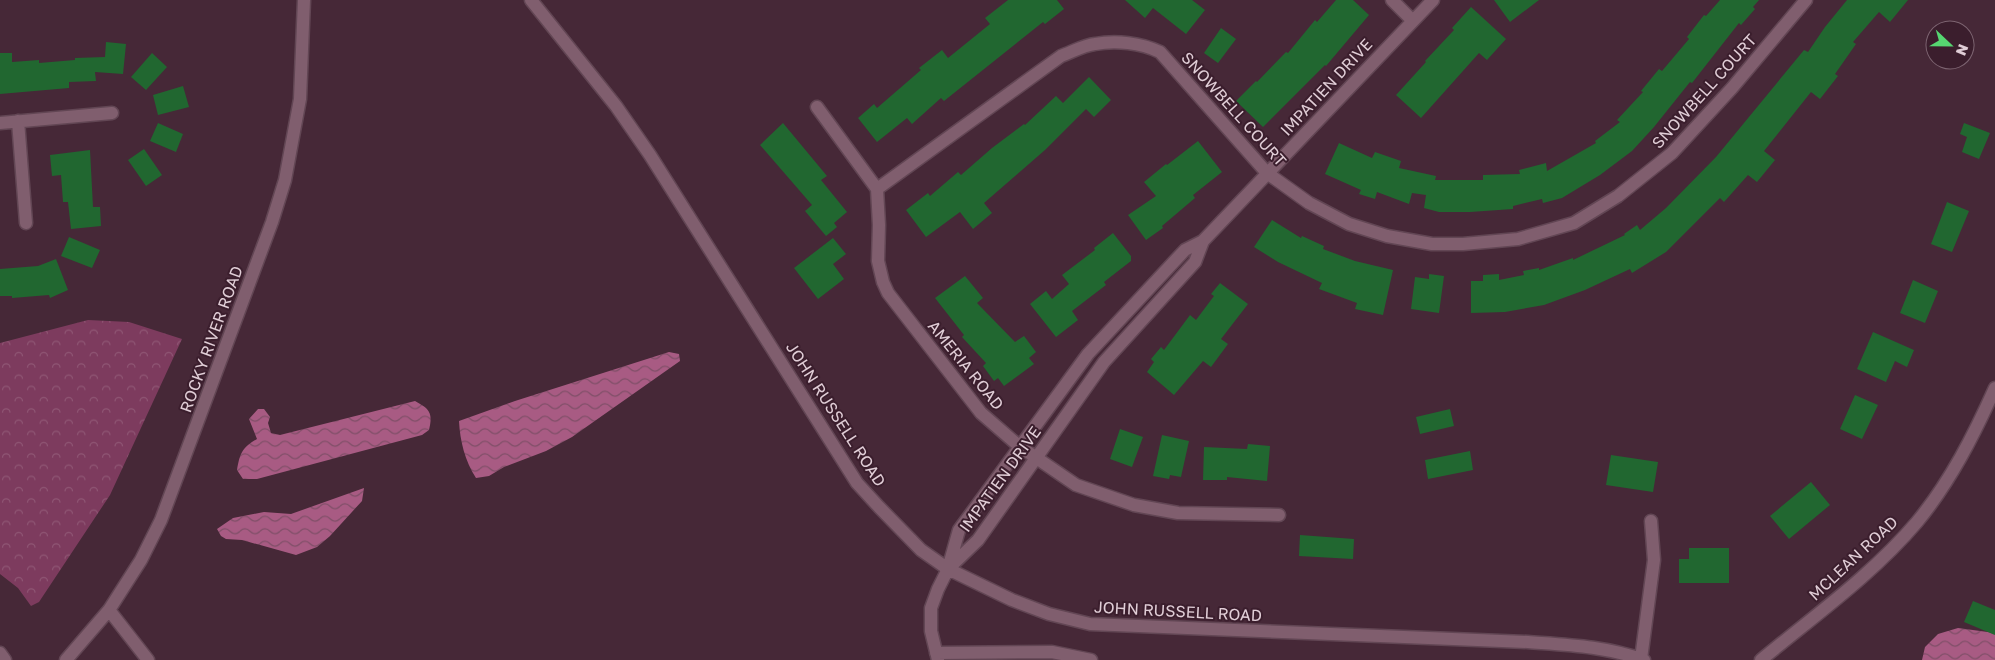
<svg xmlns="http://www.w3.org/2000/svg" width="1995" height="660" font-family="'Golos Text',sans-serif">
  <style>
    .forest { fill: url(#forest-crowns) }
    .water { fill: url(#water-waves) }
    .building { fill: #216730 }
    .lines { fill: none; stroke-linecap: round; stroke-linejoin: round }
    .minor-casing { stroke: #624654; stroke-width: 15 }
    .minor { stroke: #805e6e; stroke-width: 12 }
    .labels { text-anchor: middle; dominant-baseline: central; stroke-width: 4; stroke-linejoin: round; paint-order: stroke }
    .street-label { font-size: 16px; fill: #e1ced7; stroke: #3b1e2d }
  </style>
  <defs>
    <pattern id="forest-crowns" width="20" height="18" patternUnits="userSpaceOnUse" patternTransform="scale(1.25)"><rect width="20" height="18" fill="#7d3b5e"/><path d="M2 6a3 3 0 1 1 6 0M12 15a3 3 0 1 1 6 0" fill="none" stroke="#8f5674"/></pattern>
    <pattern id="water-waves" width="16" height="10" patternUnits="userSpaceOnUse" patternTransform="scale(1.25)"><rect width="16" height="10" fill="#a85b83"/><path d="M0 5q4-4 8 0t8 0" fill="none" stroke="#804f68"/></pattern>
  </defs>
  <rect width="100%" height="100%" fill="#462837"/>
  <path class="forest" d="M88,320L129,322L182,339L110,495L39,602L31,606L18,588L0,574V343Z"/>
  <path class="water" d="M669,352L679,354L680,361L572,437L546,451L504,467L489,476L476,478C465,461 460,441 459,421L515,401Z
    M415,401C430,409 433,413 429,430L422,435L257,479H243L237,470C240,453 242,448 257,439L249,419L258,409H264L270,417L268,423L271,433L280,435Z
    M364,488L362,501L330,536L317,547L296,555L242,540L226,539L221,536L217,529L233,518L264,512L291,514Z
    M1958,628L1995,633V660H1922L1925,647L1938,634Z"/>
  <path class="building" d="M1008,0H1057L1064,9L1045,24L1043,22L944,101L941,98L912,124L907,118L877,142L858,118L874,104L877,108L921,70L919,68L942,50L948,58L990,24L985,18Z
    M1125,0H1192L1205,10L1186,34L1153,8L1145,18Z
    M1336,0H1353L1369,15L1326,66L1325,65L1263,127L1236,101L1256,81L1257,82L1286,52L1288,53L1315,20L1317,22Z
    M1494,0H1539L1510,22Z
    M1720,0H1759L1753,7L1755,9L1741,25L1739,23L1692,83L1690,82L1654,127L1632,151L1600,175L1562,198L1543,203L1542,199L1513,206V209L1470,212H1439L1424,208L1426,195L1412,193L1409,204L1377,192L1375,199L1359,194L1361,190L1325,174L1339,143L1372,158L1375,152L1401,161L1399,168L1436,176L1435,180H1483V175L1520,174L1519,170L1546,163L1547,171L1596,143L1595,141L1620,122L1617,120L1643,92L1641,91L1659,69L1662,71L1689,39L1687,37L1704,15L1706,16Z
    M1847,0H1908L1890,22L1879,12L1853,42L1856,44L1835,74L1838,76L1820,99L1811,92L1764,151L1775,160L1757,182L1748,175L1724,202L1720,198L1666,252L1632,273L1630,269L1585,290L1544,305L1505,312L1471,313V281H1483V275L1499,274V280L1524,275L1523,271L1539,268V270L1573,258V260L1625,235L1624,234L1637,225L1640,230L1666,208L1716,157L1804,50L1808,52L1825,27Z
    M1471,7L1506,39L1487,60L1479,53L1421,118L1396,95L1426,62L1425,61L1454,30L1452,28Z
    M1221,28L1236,39L1218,63L1204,53Z
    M106,42L126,44L123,74L95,72L96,81L69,82V88L0,94V53H12V62L39,60V63L75,60V58L105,57Z
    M152,53L167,67L146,90L131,77Z
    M1089,77L1111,100L1094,117L1086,109L1045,150L984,203L992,213L973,229L960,212L926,237L906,210L928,193L930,196L958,172L961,175L992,148L1024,124L1025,125L1056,96L1063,103Z
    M183,86L189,107L158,115L153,95Z
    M158,123L183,134L176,152L150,141Z
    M783,123L827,176L821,180L847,212L834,223L837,227L826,236L805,211L812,205L760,145Z
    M1964,123L1990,133L1979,159L1962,152L1967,137L1960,134Z
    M1198,141L1222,172L1193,195L1195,198L1162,226L1163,228L1146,240L1128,215L1156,196L1144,182L1166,164L1167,165Z
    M144,149L162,175L146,186L128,160Z
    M90,150L93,207H100L101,226L71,229L68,202H63L61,175L52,176L50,155Z
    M1947,202L1969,211L1952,252L1931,244Z
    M1272,220L1301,238L1302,236L1324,246L1323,249L1355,261L1393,270L1383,315L1355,309L1357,303L1319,289L1322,283L1278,262L1254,247Z
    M1113,233L1131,256V261L1104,282L1106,285L1072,311L1078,320L1056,337L1030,304L1046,291L1052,299L1069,284L1062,275L1095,250L1094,248Z
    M69,237L100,250L92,268L61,256Z
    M833,238L846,254L833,264L844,279L818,299L794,268Z
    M56,259L68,290L50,298L49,295L12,298V296H0V269L38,266Z
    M1429,274L1444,276L1439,313L1411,309L1415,277L1429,279Z
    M965,276L983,298L977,303L1015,342L1024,336L1036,352L1029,358L1034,364L1004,386L998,378L994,381L983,366L986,363L962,337L964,335L935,298Z
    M1913,280L1938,291L1925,323L1900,313Z
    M1220,283L1248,304L1221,339L1228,344L1211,367L1203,361L1174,395L1147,372L1154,362L1151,359L1161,347L1164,350L1190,315L1196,320L1214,296L1211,294Z
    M1873,332L1914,350L1907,367L1895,361L1886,382L1857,369Z
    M1855,395L1878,405L1862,439L1840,429Z
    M1450,409L1454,426L1420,434L1416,417Z
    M1120,429L1143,437L1132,467L1110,459Z
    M1162,435L1189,441L1181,477L1170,475L1169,479L1153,476Z
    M1248,444L1270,446L1267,481L1227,477V480H1203L1204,447L1247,449Z
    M1470,451L1473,470L1428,479L1425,460Z
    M1611,455L1658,462L1653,492L1606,485Z
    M1811,482L1830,505L1789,539L1770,516Z
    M1300,535L1354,539L1353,559L1299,556Z
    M1689,548H1729V583H1679V559H1689Z
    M1973,601L1995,610V635L1964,622Z"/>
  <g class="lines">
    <defs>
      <path id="minor" d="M531,0L616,106L650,155L857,483L879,507L921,550L948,569L1012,600L1049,614L1090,624L1528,642C1569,645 1604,646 1644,660
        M1392,0L1412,20
        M817,107L877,189L879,225L878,261L883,282L888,293L981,413L1019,446L1076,485L1134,505L1178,513L1279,515
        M18,121L26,223
        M0,123L112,113
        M877,189L1061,56C1072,52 1084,45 1095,44C1116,40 1141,43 1160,52L1267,173L1309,203L1349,224L1387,236L1432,244H1463L1518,239L1574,223L1618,196L1672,153L1732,88L1806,0
        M950,567L978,540L1104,362L1195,262L1203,241
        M109,610L148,660
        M0,653L5,660
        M936,653L1052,652L1091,660
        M1641,659L1654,560L1651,521
        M66,660L109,610L141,560L161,520L272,222L285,180L300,99L304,0
        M938,660L931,631V608L938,589L948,569L959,530L1088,354L1185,250L1203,241L1433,0
        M1761,660C1814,616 1872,575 1917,522C1950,482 1974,435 1995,388"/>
    </defs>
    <use href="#minor" class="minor-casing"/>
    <use href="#minor" class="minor"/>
  </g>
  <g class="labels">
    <g class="street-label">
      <text transform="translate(1326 87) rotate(-47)">IMPATIEN DRIVE</text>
      <text transform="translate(1704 91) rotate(-48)">SNOWBELL COURT</text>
      <text transform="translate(1234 109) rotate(48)">SNOWBELL COURT</text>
      <text transform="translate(211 339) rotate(-70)">ROCKY RIVER ROAD</text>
      <text transform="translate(966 365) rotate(51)">AMERIA ROAD</text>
      <text transform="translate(836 414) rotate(57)">JOHN RUSSELL ROAD</text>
      <text transform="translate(1000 479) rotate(-54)">IMPATIEN DRIVE</text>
      <text transform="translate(1853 558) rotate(-43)">MCLEAN ROAD</text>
      <text transform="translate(1178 611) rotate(3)">JOHN RUSSELL ROAD</text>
    </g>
  </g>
  <g transform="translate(1950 45) rotate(112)"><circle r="24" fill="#3b1e2d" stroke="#7d6471"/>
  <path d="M0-4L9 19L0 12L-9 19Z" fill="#56d671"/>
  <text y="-8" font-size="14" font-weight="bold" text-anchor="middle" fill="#e1ced7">N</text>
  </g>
</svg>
